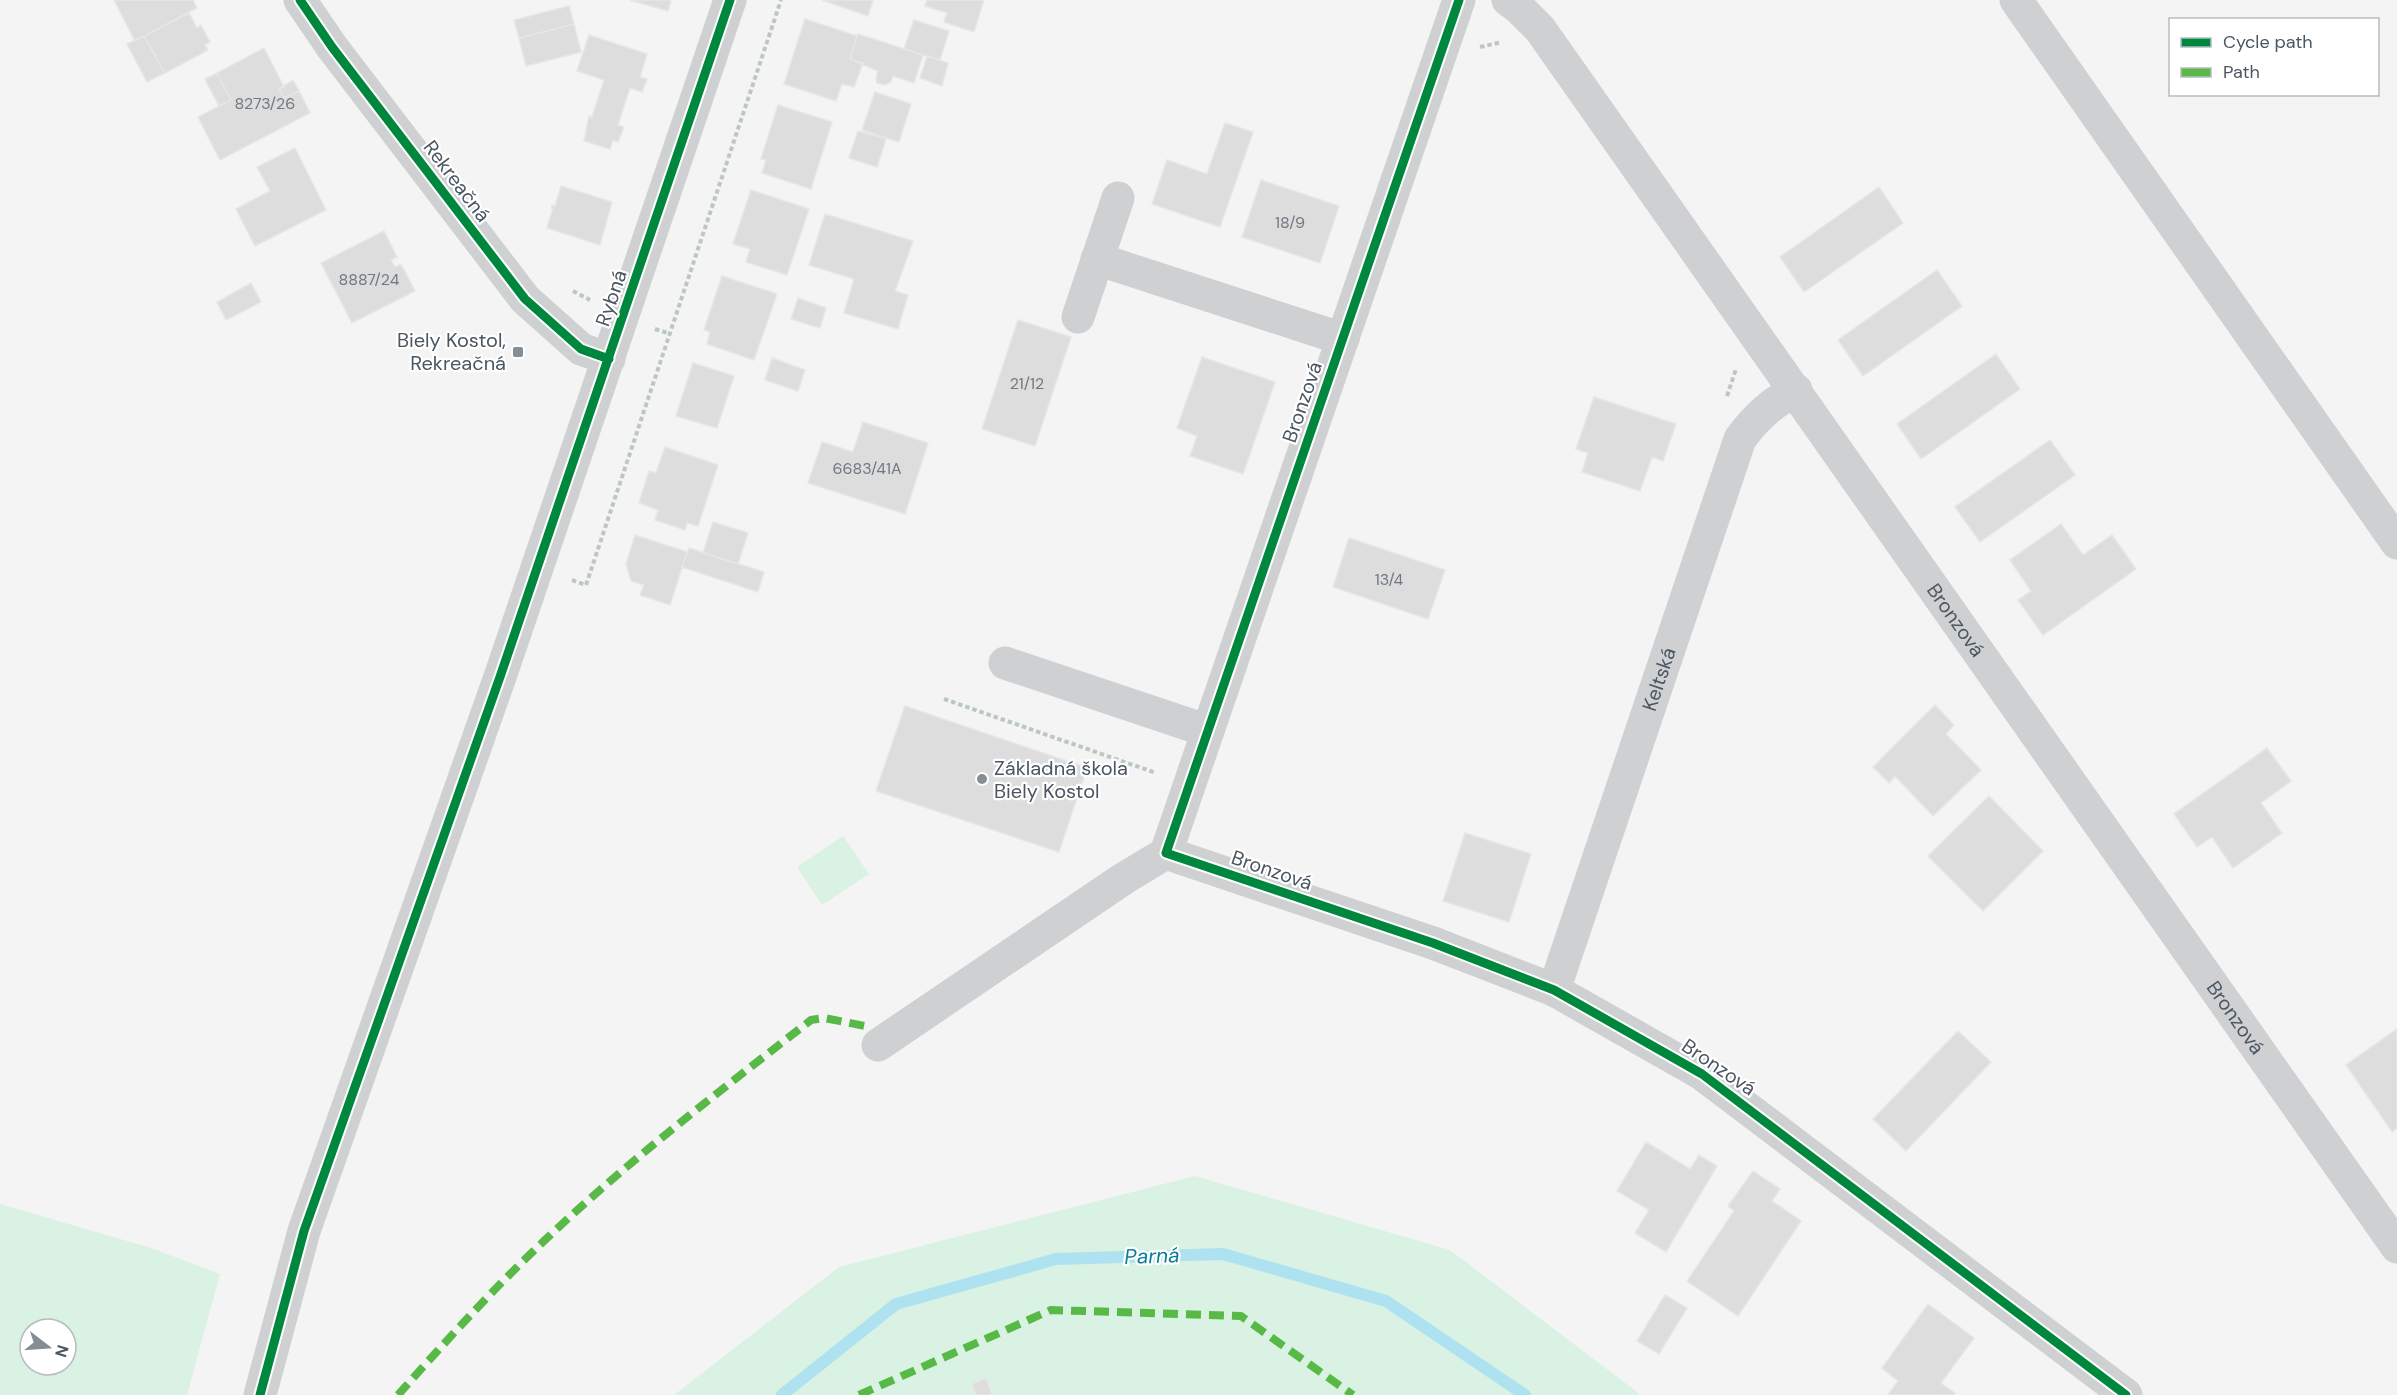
<svg xmlns="http://www.w3.org/2000/svg" width="2397" height="1395" font-family="'DM Sans',sans-serif">
  <style>
    .green { fill: #d9f2e3; fill-rule: evenodd }
    .lines { fill: none; stroke-linecap: round; stroke-linejoin: round }
    .stream { stroke: #aee2f0; stroke-width: 12 }
    .building { fill: #ddddde; stroke: #e5e6e7; stroke-width: 1.5 }
    .path { stroke: #bcc7c4; stroke-width: 4; stroke-dasharray: 4.5 3; stroke-linecap: butt }
    .minor { stroke: #ced0d2; stroke-width: 33 }
    .quiet { stroke: #58b947; stroke-width: 8; stroke-dasharray: 15 8; stroke-linecap: butt }
    .cycleway-casing { stroke: #fff; stroke-width: 13 }
    .cycleway { stroke: #00873e; stroke-width: 9 }
    .poi-dot { fill: #868d94; stroke: #fff; stroke-width: 2 }
    .labels { text-anchor: middle; dominant-baseline: central; stroke-width: 4.5; stroke-linejoin: round; paint-order: stroke }
    .number-label { font-size: 16px; fill: #707881 }
    .street-label { font-size: 20px; fill: #4a5661; stroke: #fff }
    .poi-label { font-size: 20px; fill: #4a5661; stroke: #fff; text-anchor: end }
    .water-label { font-size: 21px; font-style: italic; fill: #0c7c9b; stroke: #fff }
  </style>
  <rect width="100%" height="100%" fill="#f4f4f4"/>
  <path class="green" d="M843,836L869,874L822,905L797,867Z
    M1195,1176L1450,1250L1641,1395H674L839,1267Z
    M0,1204L151,1248L220,1274L187,1395H0ZM30,1329H66V1365H30Z"/>
  <g class="lines">
    <path class="stream" d="M782,1395L896,1304L1056,1259L1223,1254L1386,1301L1525,1395"/>
  </g>
  <path class="building" d="M114,0H193L197,8L135,41Z
    M630,0H671L668,11Z
    M822,0H873L868,16Z
    M927,0H984L974,32L944,22L947,13L925,6Z
    M569,6L574,24L519,38L514,20Z
    M189,13L197,28L201,25L210,42L205,45L208,50L165,73L144,36Z
    M805,19L857,36L850,59L863,63L854,87L842,84L836,101L784,84Z
    M914,20L949,31L940,60L904,49Z
    M574,24L581,52L526,66L519,38Z
    M858,34L923,55L914,83L893,76L891,82L885,85L877,83L876,78L878,71L850,59Z
    M589,35L647,54L640,77L647,79L642,92L630,88L618,125L624,127L618,142L613,140L610,149L584,141L589,116L592,117L604,80L577,71Z
    M144,36L165,73L147,82L127,44Z
    M264,48L284,87L279,89L284,98L299,91L310,113L220,160L198,117L231,100L217,73Z
    M927,56L948,63L942,86L920,78Z
    M217,73L231,100L219,106L205,79Z
    M293,80L299,91L284,98L279,89Z
    M875,92L911,104L899,142L862,130Z
    M778,105L832,122L811,189L762,173L766,160L761,159Z
    M1225,123L1253,132L1220,227L1152,204L1167,160L1207,174Z
    M858,131L886,139L877,167L849,158Z
    M295,148L326,210L255,246L236,209L270,191L257,167Z
    M1261,180L1339,206L1320,263L1242,237Z
    M561,186L612,202L600,245L547,228L553,208H551L552,205L555,206Z
    M1879,187L1903,223L1804,292L1780,257Z
    M751,190L809,209L787,275L746,262L750,249L733,244Z
    M825,214L913,241L895,291L908,295L898,329L844,313L854,279L809,265Z
    M384,231L397,257L391,260L395,267L401,264L415,291L352,323L321,263Z
    M1937,270L1962,306L1863,376L1838,340Z
    M722,276L777,294L754,360L707,344L710,332L704,330Z
    M251,283L261,302L226,320L217,302Z
    M798,298L826,308L820,328L791,319Z
    M1018,320L1071,337L1035,446L982,429Z
    M1996,354L2020,389L1921,459L1897,424Z
    M1202,357L1275,382L1243,474L1190,456L1197,436L1177,428Z
    M772,358L805,370L798,391L765,380Z
    M693,363L734,376L717,428L676,416Z
    M1594,397L1676,424L1663,461L1652,457L1640,491L1582,472L1588,453L1576,449Z
    M863,422L928,443L905,514L808,483L822,442L853,452Z
    M2050,440L2075,475L1980,542L1955,507Z
    M665,447L718,465L698,526L687,523L685,530L655,520L658,510L639,503L649,471L656,473Z
    M713,522L748,533L738,564L703,553Z
    M2061,524L2083,555L2112,535L2136,569L2043,635L2018,600L2031,591L2010,560Z
    M635,535L687,552L670,605L640,595L644,585L631,581L626,564Z
    M1349,538L1445,570L1428,619L1333,587Z
    M689,548L764,572L758,592L682,567Z
    M1935,705L1954,725L1946,734L1981,770L1933,816L1895,776L1889,783L1873,767Z
    M905,706L1087,768L1059,852L876,791Z
    M2267,748L2291,781L2261,803L2282,833L2233,868L2212,837L2197,847L2174,814Z
    M1989,796L2043,851L1983,911L1928,856Z
    M1465,833L1531,854L1509,922L1443,901Z
    M2397,1029V1128L2392,1132L2346,1065Z
    M1958,1031L1991,1062L1906,1151L1873,1119Z
    M1646,1142L1690,1169L1699,1155L1717,1166L1666,1252L1635,1233L1649,1210L1617,1191Z
    M1753,1171L1780,1189L1772,1201L1801,1221L1738,1316L1687,1281L1734,1211L1728,1206Z
    M1665,1295L1687,1308L1659,1354L1637,1341Z
    M1928,1304L1974,1338L1941,1383L1955,1393L1954,1395H1888L1898,1381L1882,1368Z
    M986,1378L992,1395H976L972,1384Z"/>
  <g class="lines">
    <path class="path" d="M1480,47L1502,42
      M573,291L590,300
      M655,329L671,334
      M1727,396L1736,369
      M572,580L586,585L781,0
      M944,699L1156,773"/>
    <g class="minor">
      <path d="M300,0L332,47L525,299L581,349L609,359"/>
      <path d="M1459,0L1166,853L1433,943L1554,990L1702,1074L2126,1395"/>
      <path id="s1" d="M1508,0L1519,8L1540,29L2397,1247"/>
      <path d="M2016,0L2397,543"/>
      <path d="M1097,259L1343,339"/>
      <path d="M1078,317L1118,198"/>
      <path d="M1005,663L1208,731"/>
      <path id="s2" d="M1554,990L1740,439C1756,417 1772,403 1796,390"/>
      <path d="M878,1045L1123,879L1166,853"/>
      <path d="M260,1395L304,1231L501,674L730,0"/>
    </g>
    <path class="quiet" d="M398,1395C445,1342 493,1289 545,1240C628,1161 720,1091 811,1020L824,1018L865,1026
      M859,1395L1051,1310L1241,1316L1353,1395"/>
    <defs>
      <path id="cycleway" d="M300,0L332,47L525,299L581,349L609,359
        M1459,0L1166,853L1433,943L1554,990L1702,1074L2126,1395
        M260,1395L304,1231L501,674L730,0"/>
    </defs>
    <use href="#cycleway" class="cycleway-casing"/>
    <use href="#cycleway" class="cycleway"/>
  </g>
  <g class="poi-dot">
    <rect x="512" y="346" width="12" height="12" rx="3"/>
    <circle cx="982" cy="779" r="6"/>
  </g>
  <g class="labels">
    <g class="number-label">
      <text x="265" y="103">8273/26</text>
      <text x="1290" y="222">18/9</text>
      <text x="369" y="279">8887/24</text>
      <text x="1027" y="383">21/12</text>
      <text x="867" y="468">6683/41A</text>
      <text x="1389" y="579">13/4</text>
    </g>
    <g class="street-label">
      <text transform="translate(457 181) rotate(53)">Rekreačná</text>
      <text transform="translate(611 298) rotate(-71)">Rybná</text>
      <text transform="translate(1302 402) rotate(-71)">Bronzová</text>
      <text stroke="none"><textPath href="#s1" startOffset="766">Bronzová</textPath></text>
      <text stroke="none"><textPath href="#s2" startOffset="328">Keltská</textPath></text>
      <text transform="translate(1272 870) rotate(19)">Bronzová</text>
      <text stroke="none"><textPath href="#s1" startOffset="1252">Bronzová</textPath></text>
      <text transform="translate(1719 1067) rotate(34)">Bronzová</text>
    </g>
    <g class="poi-label">
      <text x="506" y="340">Biely Kostol,<tspan x="506" dy="23">Rekreačná</tspan></text>
      <text x="994" y="768" text-anchor="start">Základná škola<tspan x="994" dy="23">Biely Kostol</tspan></text>
    </g>
    <g class="water-label">
      <text transform="translate(1152 1256) rotate(-2)">Parná</text>
    </g>
  </g>
  <rect x="2169" y="18" width="210" height="78" fill="#ffffff" stroke="#b7bbc0" stroke-width="1.5"/>
  <rect x="2181" y="38" width="30" height="9" fill="#00873e" stroke="#b7bbc0" stroke-width="1.5"/>
  <text x="2223" y="48" font-size="18" fill="#4a5661">Cycle path</text>
  <rect x="2181" y="68" width="30" height="9" fill="#58b947" stroke="#b7bbc0" stroke-width="1.5"/>
  <text x="2223" y="78" font-size="18" fill="#4a5661">Path</text>
  <g transform="translate(48 1347) rotate(107)"><circle r="28" fill="#ffffff" stroke="#b7bbc0" stroke-width="1.5"/>
  <path d="M0-4.5L10 22L0 15L-10 22Z" fill="#868d94"/>
  <text y="-9" font-size="16" font-weight="bold" text-anchor="middle" fill="#4a5661">N</text>
  </g>
</svg>
